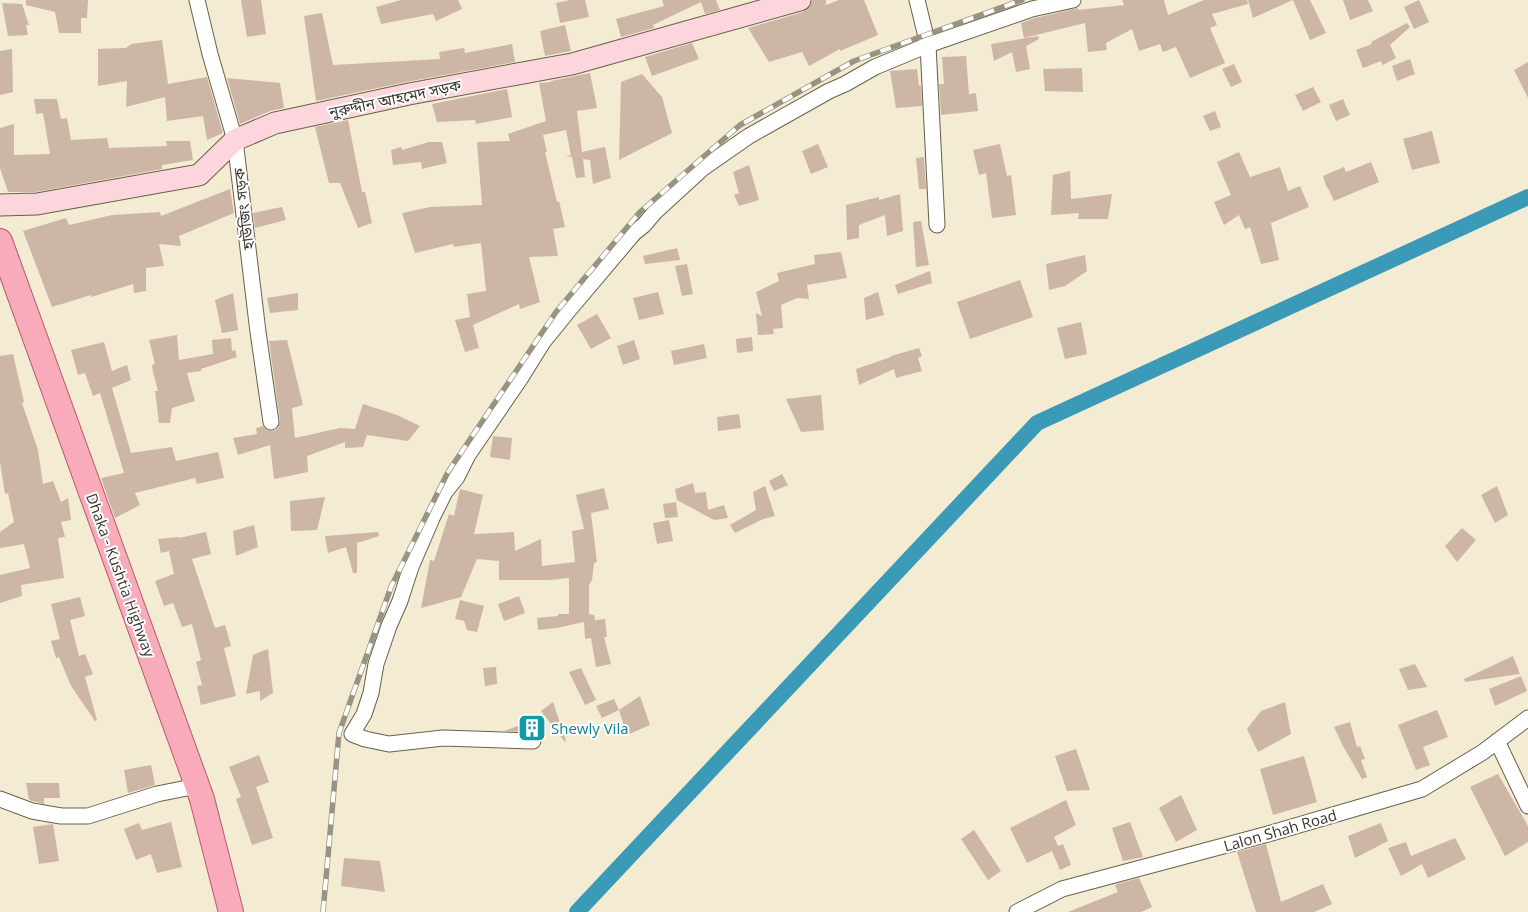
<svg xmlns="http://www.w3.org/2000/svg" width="1528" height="912" font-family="'Open Sans','Noto Sans Bengali',sans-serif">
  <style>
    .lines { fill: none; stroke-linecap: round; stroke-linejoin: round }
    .canal { stroke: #3c9ab9; stroke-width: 16 }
    .building { fill: #cdb6a6 }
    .minor-casing { stroke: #67614b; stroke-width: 17 }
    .secondary-casing { stroke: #67614b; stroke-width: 23 }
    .primary-casing { stroke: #b35d6b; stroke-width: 26 }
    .minor { stroke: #fff; stroke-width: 15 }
    .secondary { stroke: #fcd5dd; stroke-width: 21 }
    .primary { stroke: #f9aabb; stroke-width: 24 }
    .rail-casing { stroke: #999482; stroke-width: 5.5 }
    .rail { stroke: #fff; stroke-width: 4; stroke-dasharray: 11; stroke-linecap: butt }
    .labels { text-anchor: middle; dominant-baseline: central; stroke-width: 4; stroke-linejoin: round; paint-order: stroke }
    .street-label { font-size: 15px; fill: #38352b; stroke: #fff }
    .culture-label { font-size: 15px; fill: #0d838f; stroke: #fff; text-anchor: start }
  </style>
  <rect width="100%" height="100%" fill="#f3ebd2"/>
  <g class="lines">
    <path class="canal" d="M577,912L1037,423L1528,197"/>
  </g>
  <path class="building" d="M26,0H88L87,18H81V33H59L55,12L26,5Z
    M241,0H261L266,34L247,37Z
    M401,0H458L462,9L436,21L433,14L381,24L376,7Z
    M570,0H585L589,17L560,23L556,3Z
    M662,0H716L720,10L705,14L701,2L653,25L654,28L621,37L616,19L664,6Z
    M812,0H826V5L839,0H864L878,35L840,51V49L809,66L802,52L769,62L748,28L803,12L809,8Z
    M1122,0H1164L1168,15L1204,0H1247L1248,4L1212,14L1217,25L1210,28L1225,63L1190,78L1176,47L1163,52L1160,44L1139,51L1132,29L1106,43L1107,50L1088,52L1085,23L1024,38L1021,23L1035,18L1078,8V10L1124,5Z
    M1248,0H1293L1253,18Z
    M1293,0H1310L1326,33L1310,40Z
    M1343,0H1368L1373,11L1350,20Z
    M1419,0L1429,22L1414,29L1404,7Z
    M2,3L22,4L29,25H26L28,35L8,36Z
    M322,13L333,65L440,59L439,52L464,48L465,53L512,44L515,62L406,82L316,101L304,16Z
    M1407,23L1410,27L1390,45L1396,58L1383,65L1381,61L1363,68L1356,50L1372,44L1371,42Z
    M565,25L571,51L545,56L540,31Z
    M1038,36L1039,39L1026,46L1030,69L1016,72L1012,52L994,61L991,44Z
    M162,40L168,84L207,77L223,133L207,140L203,116L167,121L165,97L126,107L127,81L98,86V49L126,48L131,44Z
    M692,43L699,59L652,76L645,57Z
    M12,49L13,92L0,95V51Z
    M966,56L969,94L976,93L978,111L941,115L939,84H944L942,57Z
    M1410,59L1415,74L1397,81L1392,66Z
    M1528,62V98L1514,70Z
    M1234,64L1242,82L1231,87L1222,69Z
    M1082,68L1083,92L1045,91L1043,69Z
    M917,69L919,86H921L922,106L896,108L890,71Z
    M590,73L597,108L577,111L582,152L605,147L611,178L593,184L590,160L583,159L585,177L576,178L572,157L566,156L571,155L566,130L543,135L547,152H545L557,202L559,201L565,227L553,229L558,256L529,257L540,302L520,309L519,304L473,325L479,348L465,352L455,320L470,317L467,294L486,291L481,243L454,247L453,244L415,253L402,213L430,207L482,205L477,142L510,141L508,134L546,121L539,83L551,82V81Z
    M642,74L662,97L672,133L619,160L621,82Z
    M227,78L280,83L284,108L270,111L240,124Z
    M1313,87L1321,102L1303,111L1295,95Z
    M507,89L512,117L476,124L475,120L437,122L432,104Z
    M34,99H57L61,119L67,118L71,140L107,138L109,148L167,146L166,141H190L193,160L162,165V169L36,192H8L0,168V128L14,124V155L50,154L43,113L36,114Z
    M1343,99L1350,115L1336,121L1329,105Z
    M1215,111L1221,127L1210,131L1203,116Z
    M348,120L362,192H365L372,223L358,228L340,183H329L315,127Z
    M1432,131L1440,163L1412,170L1403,139Z
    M429,142H442L447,163L422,169L421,162L393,165L391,150L401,147L402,150Z
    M818,144L828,167L811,174L802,151Z
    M1000,144L1007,176L1011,175L1016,215L992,218L986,173L979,175L973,150Z
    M1239,152L1250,177L1280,167L1288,191L1300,186L1309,207L1271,223L1279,260L1261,264L1250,227L1245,229L1239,215L1224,225L1214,202L1231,195L1217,162Z
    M924,157L926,189H919L916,158Z
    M1371,162L1379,182L1334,201L1328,188H1327L1323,176L1344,167L1346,172Z
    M749,165L759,200L739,206L734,195L739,193L733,172Z
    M1070,171L1071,199L1112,194L1108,219H1078L1079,213L1051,215L1053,175Z
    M230,189L234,213L179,236L181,246L159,244L164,266L146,268V291L134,293L133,284L91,297V295L52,307L23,231L66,218L69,225L112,215L160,212L161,216Z
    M900,194L903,231L887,236L885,215L859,225V238L847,240L846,205L879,197V200Z
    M282,207L286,220L255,228L253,213Z
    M921,221L929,265L916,267L913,222Z
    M677,248L680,260L645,264L643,256Z
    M841,252L847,278L807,285L809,299L797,298L781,305L783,328L773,329L774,334L758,335L756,313L762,316L756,292L779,281L777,273L815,264L814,255Z
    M1085,255L1087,271L1065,286L1049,290L1046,264Z
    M687,264L693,294L682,296L675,266Z
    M930,271L932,283L898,294L895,285Z
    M1020,280L1033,317L970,339L957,302Z
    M658,292L664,314L639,320L633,298Z
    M878,292L884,315L866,320L864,298Z
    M233,293L238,330L222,333L215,300Z
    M298,293V310L270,313L267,298Z
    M597,314L611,338L591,349L577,325Z
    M1081,322L1087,354L1065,359L1057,328Z
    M177,335L179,360L213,354L212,340L231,338L232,351L235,350L237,357L201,369V371L187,373L195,401L172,408L170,423H159L155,391H158L153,372L152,365L155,364L149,340Z
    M752,337L753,351L737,353L736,339Z
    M287,340L303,405L292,408L295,438L340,428L355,429L363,404L397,415L420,426L408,441L367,435L363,447L345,448V442L307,456L308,472L274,479L270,445L238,455L233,438L257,434L256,428L263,426L267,430L272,431L276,430L279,426L280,421L269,341Z
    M634,340L640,359L623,365L617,346Z
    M104,342L112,371L127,365L131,380L112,388L131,453L172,447L176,461L218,452L224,478L197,484L195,478L135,493L140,505L115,518L101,478L124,473L100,393L93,396L85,373L78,375L71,350Z
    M704,344L707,358L674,365L671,351Z
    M919,348L922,356L918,358L922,371L896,378L894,369L859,385L856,369L891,357V356Z
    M13,354L24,402L22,403L38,450L43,484L53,481L61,502L68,498L71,520L61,522L65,537L58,538L64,578L21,585L22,596L0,603V575L30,568L24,544L0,548V532L14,522L8,493L5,494L0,462V356Z
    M821,395L824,430L801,432L786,399Z
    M739,414L741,428L718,431L717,417Z
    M493,436L512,438L510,460L490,457Z
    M782,474L788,485L774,491L769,481Z
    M693,483L695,493L706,492L708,510L724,505L728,518L714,520L677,500L675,489Z
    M765,486L775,516L763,519L735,533L730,525L756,510L753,492Z
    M1497,486L1508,515L1495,523L1481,495Z
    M604,488L609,509L591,513L597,562L594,563L592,580L589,585V614L594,615L595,620L589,621L605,619L607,637H604L611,664L596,667L591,638L585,639L584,622L557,628L538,630L537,618L558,616V614H569V578L550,580H499V561L477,559L461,597L421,608L430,560L434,561L449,514L454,516L460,489L483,495L474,534L514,532L515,551L541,539L542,566L575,562L572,531L584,529L576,495Z
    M325,497L317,530L291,531L290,501Z
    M676,502L678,517L665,518L663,504Z
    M669,520L673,541L657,544L653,523Z
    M254,525L258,547L236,556L233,531Z
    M1462,528L1476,540L1457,562L1445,546Z
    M206,532L211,554L192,559L215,628L225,625L231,646L224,648L236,696L201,705L197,686L202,685L196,662L201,660L192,624L182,627L173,603L164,606L155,581L174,574L169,551L161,553L158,539L179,537V538Z
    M378,532L379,536L357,543V573H353L346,547L328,553L325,536Z
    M519,596L525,613L504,621L498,604Z
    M80,597L85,616L70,620L79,656L85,654L93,674L85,677L97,720L95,721L71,686L59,657L56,658L51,641L60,639L51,604Z
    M460,600L484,606L477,632L467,630L464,621L455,619Z
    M268,649L273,693L260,701V691L246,694L253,655Z
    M1513,656L1520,674L1465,682L1464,679Z
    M1415,664L1427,687L1408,690L1399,669Z
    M496,667L497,684L485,686L483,668Z
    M581,668L596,700L585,705L569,672Z
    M1521,676L1527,691L1495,706L1489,689Z
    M640,696L650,725L627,735L619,710Z
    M614,699L619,710L602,718L596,706Z
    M553,702L566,741L565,742L541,711Z
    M1285,702L1291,734L1258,752L1247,729L1261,711Z
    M1437,710L1448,737L1423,747L1430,765L1416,770L1398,725Z
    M538,719L542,732L538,733L533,732L504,731Z
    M1350,722L1357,747L1360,746L1365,759L1361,760L1367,777L1362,779L1343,746L1334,727Z
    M1076,749L1090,790L1067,791L1055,756Z
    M259,755L269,782L256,787L273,838L252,845L236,799L241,797L229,767Z
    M1304,756L1317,802L1273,815L1260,769Z
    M151,765L155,785L128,793L124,770Z
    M1498,774L1528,826V842L1505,856L1470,787Z
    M26,783H59L60,798H44V804L29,800Z
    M1181,795L1197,830L1176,842L1159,808Z
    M1066,800L1076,825L1054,837L1058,846L1063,844L1071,865L1060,870L1052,851L1027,863L1010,828Z
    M171,822L182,867L157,873L151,854L136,860L124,829L139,823L142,830Z
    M1130,822L1143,857L1123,861L1112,828Z
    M1381,823L1388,841L1355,858L1348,836Z
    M53,824L59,861L39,864L33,827Z
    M974,830L1001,871L988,880L961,839Z
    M1455,838L1466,859L1428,878L1422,864L1401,876L1388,848L1406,842L1411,856Z
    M1266,844L1281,902L1323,884L1332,904L1314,912H1256L1237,852Z
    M344,858L380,861L385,892L341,886Z
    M1139,878L1152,907L1141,912H1068L1118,892L1115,885L1117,884Z"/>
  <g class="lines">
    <defs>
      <path id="minor" d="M197,0L210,54L235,140L258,332L271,422
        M917,0L928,45L937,225
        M533,741L443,738L389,744L365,739L352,734L364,714L371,693L376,664L389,626L400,601L411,567L433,516L445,492L457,477L468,455L520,379L543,342L569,310L634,233L644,225L655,212L703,168L749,136L829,91L845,84L875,67L928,45L1032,9L1073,0
        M1497,741L1528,806
        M0,799L32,811L61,816H88L157,794L197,786
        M1017,912L1062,889L1268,834L1422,789L1483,752L1528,718"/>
      <path id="secondary" d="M0,205L37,204L199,175L235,140L275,123L409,94L572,64L800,0"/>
      <path id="primary" d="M0,241L202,799L231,912"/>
    </defs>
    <use href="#minor" class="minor-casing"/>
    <use href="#secondary" class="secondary-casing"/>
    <use href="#primary" class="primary-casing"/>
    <use href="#minor" class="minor"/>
    <use href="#secondary" class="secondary"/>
    <use href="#primary" class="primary"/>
    <defs>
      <path id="rail" d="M323,912L339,733L391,587L448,472L556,312L640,212L740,125L854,61L1022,0"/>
    </defs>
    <use href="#rail" class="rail-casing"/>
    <use href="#rail" class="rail"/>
  </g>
  <defs>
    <symbol id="building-square" viewBox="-11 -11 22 22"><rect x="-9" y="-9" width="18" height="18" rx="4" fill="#0f9aa8" stroke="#fff"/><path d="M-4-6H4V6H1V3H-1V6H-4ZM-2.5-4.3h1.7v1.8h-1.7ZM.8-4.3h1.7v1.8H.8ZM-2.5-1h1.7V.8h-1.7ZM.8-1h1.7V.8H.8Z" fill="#fff"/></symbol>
  </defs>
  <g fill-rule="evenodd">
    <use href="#building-square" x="516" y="712" width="32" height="32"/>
  </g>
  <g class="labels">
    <g class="street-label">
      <text transform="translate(395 98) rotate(-12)">নুরুদ্দীন আহমেদ সড়ক</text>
      <text transform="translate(243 209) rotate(-97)">হাউজিং সড়ক</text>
      <text transform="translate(121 575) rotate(70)">Dhaka - Kushtia Highway</text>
      <text transform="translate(1280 830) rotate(-16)">Lalon Shah Road</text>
    </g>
    <g class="culture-label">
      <text x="551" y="728">Shewly Vila</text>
    </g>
  </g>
</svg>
